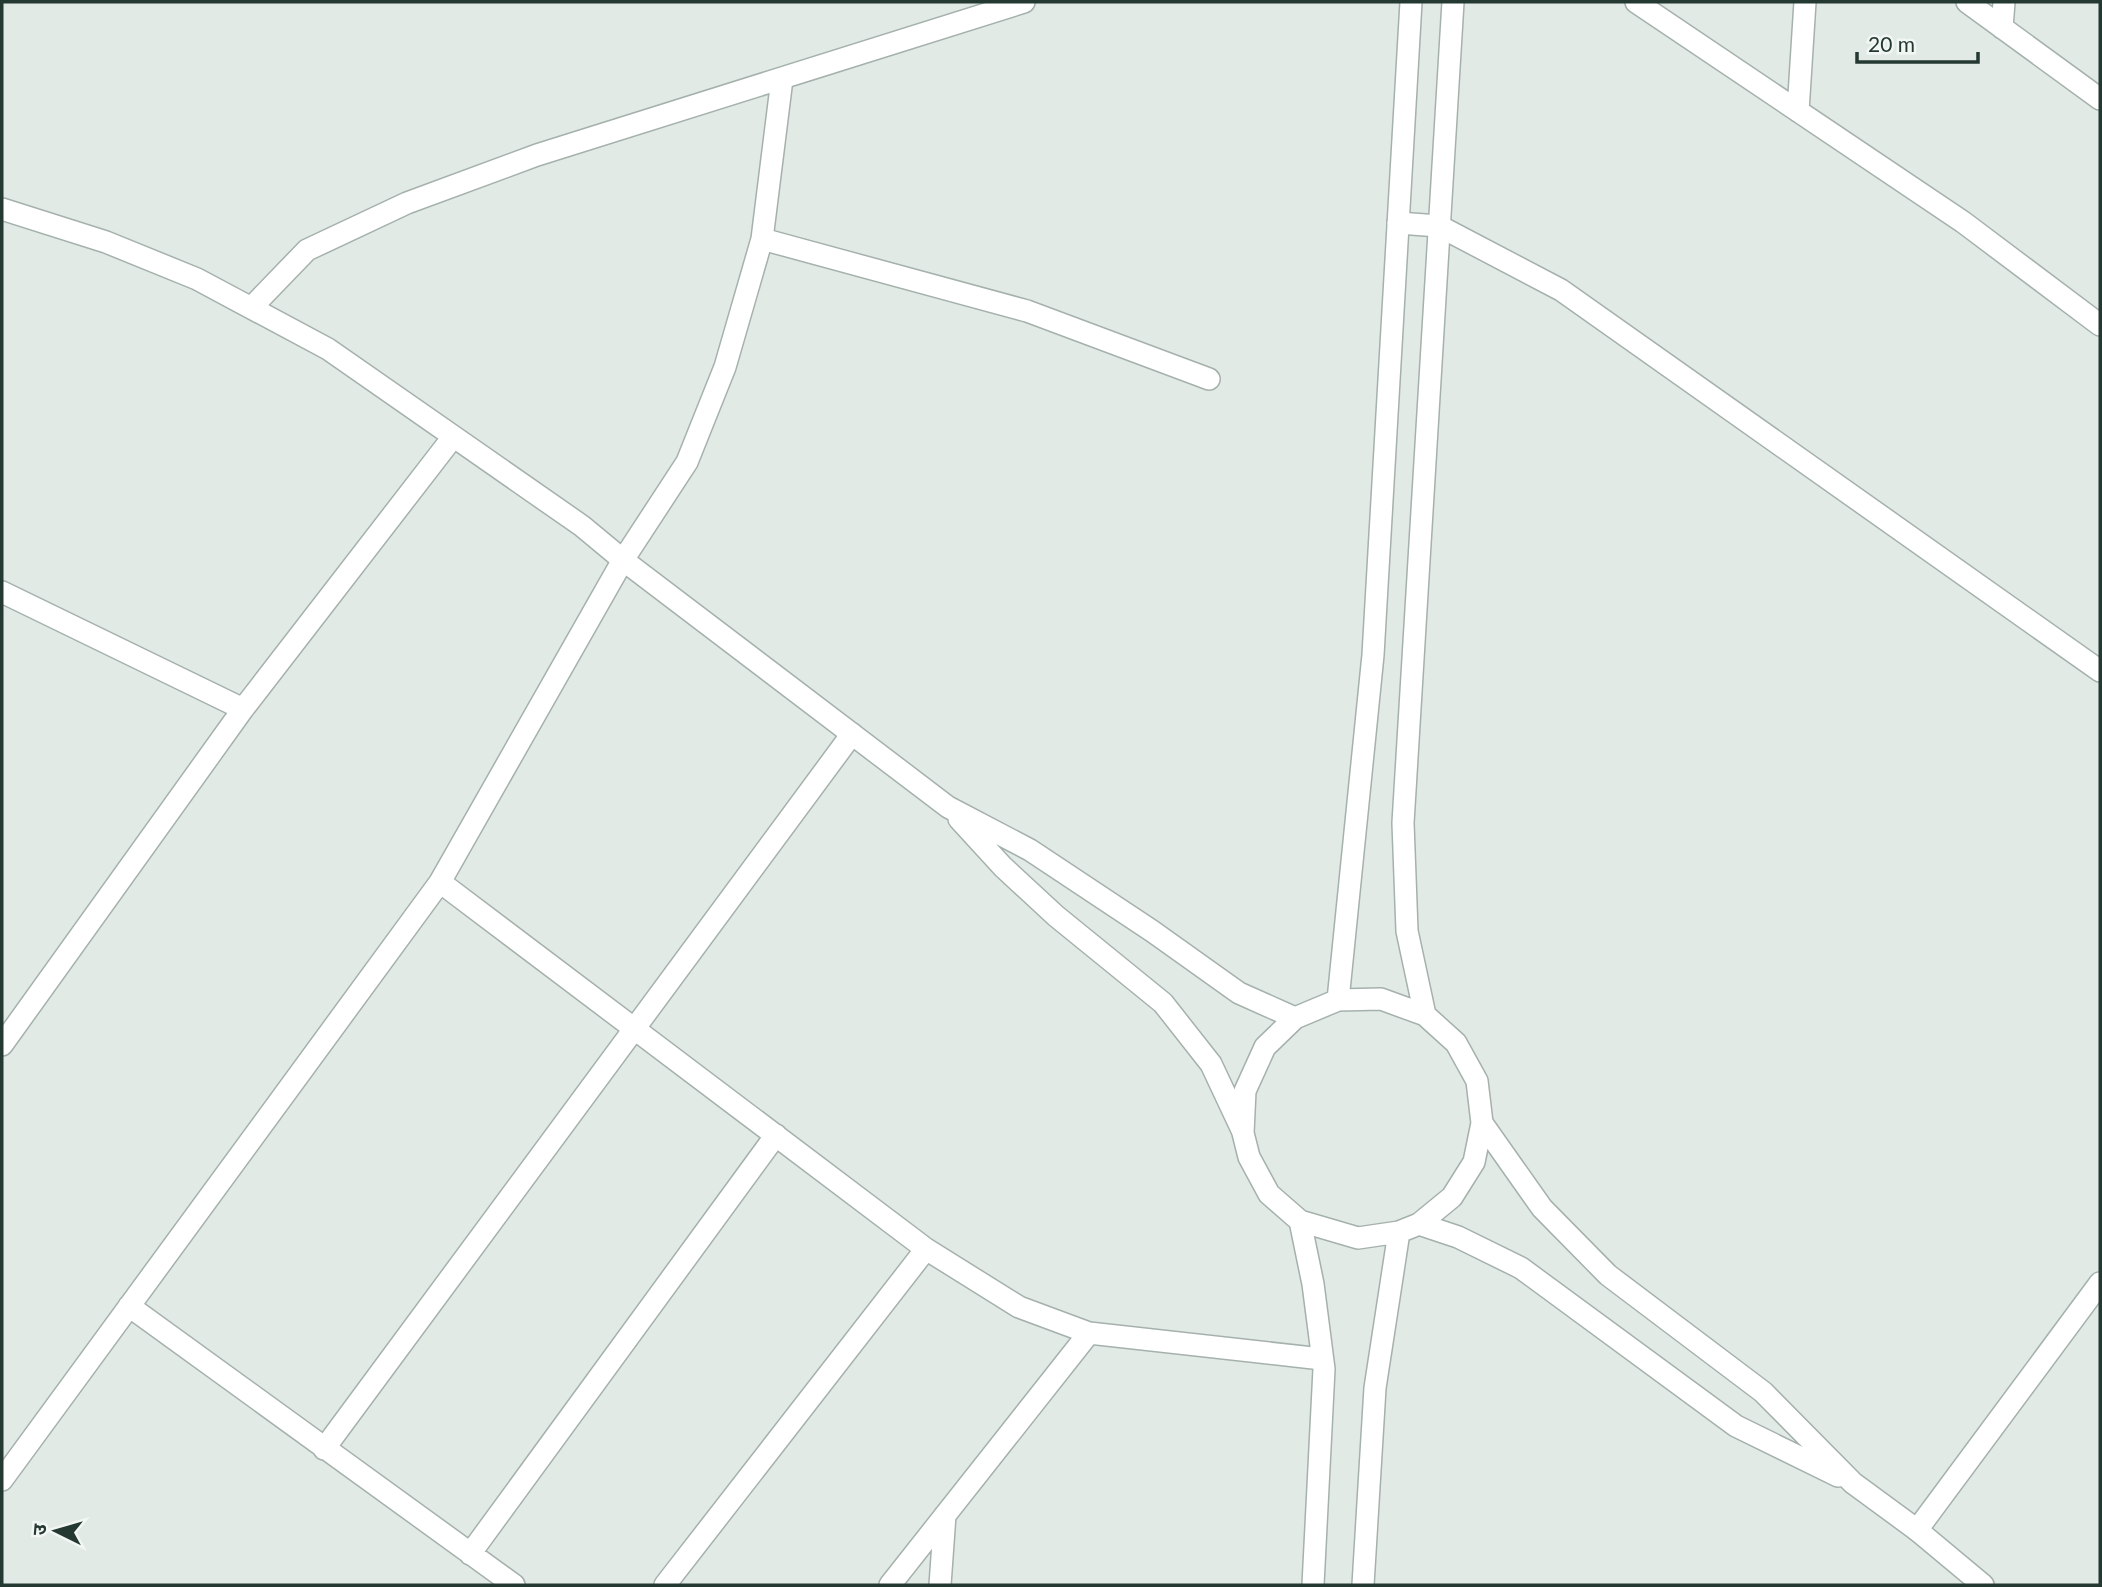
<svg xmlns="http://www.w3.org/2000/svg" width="2102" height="1587" font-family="Lato,'Noto Sans Devanagari',sans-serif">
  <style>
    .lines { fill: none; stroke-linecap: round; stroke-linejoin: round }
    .minor-casing { stroke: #a5b1ac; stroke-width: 24 }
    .tertiary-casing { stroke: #a5b1ac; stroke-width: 24 }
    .minor { stroke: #fff; stroke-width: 21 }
    .tertiary { stroke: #fff; stroke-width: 21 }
  </style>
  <rect width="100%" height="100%" fill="#e2eae6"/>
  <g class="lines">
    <defs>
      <path id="minor" d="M1636,2L1963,222L2100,325
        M1967,2L2100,99
        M2002,28L2004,2
        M1798,111L1805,2
        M1398,223L1439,226L1561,290L2100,671
        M762,239L1027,311L1209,379
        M252,307L307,250L407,203L537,155L1024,2
        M2,592L243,709
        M440,882L926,1249L1019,1307L1089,1333L1322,1359
        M2,1045L243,709L453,437
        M129,1306L514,1585
        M324,1449L852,734
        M2,1480L440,882L623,560L687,462L725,367L762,239L782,79
        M1917,1530L2100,1283
        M470,1554L776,1135
        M665,1585L926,1249
        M890,1585L1089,1333
        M940,1585L945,1515"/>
      <path id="tertiary" d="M2,209L106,242L197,279L328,349L582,526L623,560L948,807L1030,850L1152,931L1239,993L1295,1018
        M959,819L1003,867L1056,916L1163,1003L1211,1064L1242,1130
        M1338,1000L1373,655L1411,2
        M1425,1015L1407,931L1403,823L1453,2
        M1482,1123L1542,1208L1608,1275L1763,1392L1853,1483L1917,1530L1983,1585
        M1300,1221L1358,1238L1399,1232L1419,1224L1452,1197L1474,1162L1482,1123L1477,1081L1456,1043L1425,1015L1381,999L1338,1000L1295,1018L1265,1047L1245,1091L1243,1133L1249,1157L1269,1194L1300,1221L1313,1284L1324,1369L1313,1585
        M1419,1224L1458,1237L1521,1268L1736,1426L1838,1476
        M1363,1585L1375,1388L1399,1232"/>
    </defs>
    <use href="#minor" class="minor-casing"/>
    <use href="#tertiary" class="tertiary-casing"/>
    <use href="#minor" class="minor"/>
    <use href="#tertiary" class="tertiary"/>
  </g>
  <rect width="2102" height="1587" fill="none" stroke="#243932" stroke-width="7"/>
  <g transform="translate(56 1531) rotate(275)" stroke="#f2f7f4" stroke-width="5" paint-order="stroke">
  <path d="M0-5L12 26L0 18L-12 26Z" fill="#243932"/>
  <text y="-10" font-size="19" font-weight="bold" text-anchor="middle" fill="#243932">उ</text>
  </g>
  <path d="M1857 52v10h121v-10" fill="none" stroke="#243932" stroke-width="3.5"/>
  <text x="1868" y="52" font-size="21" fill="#243932" stroke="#f2f7f4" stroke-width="5" paint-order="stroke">20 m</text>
</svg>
